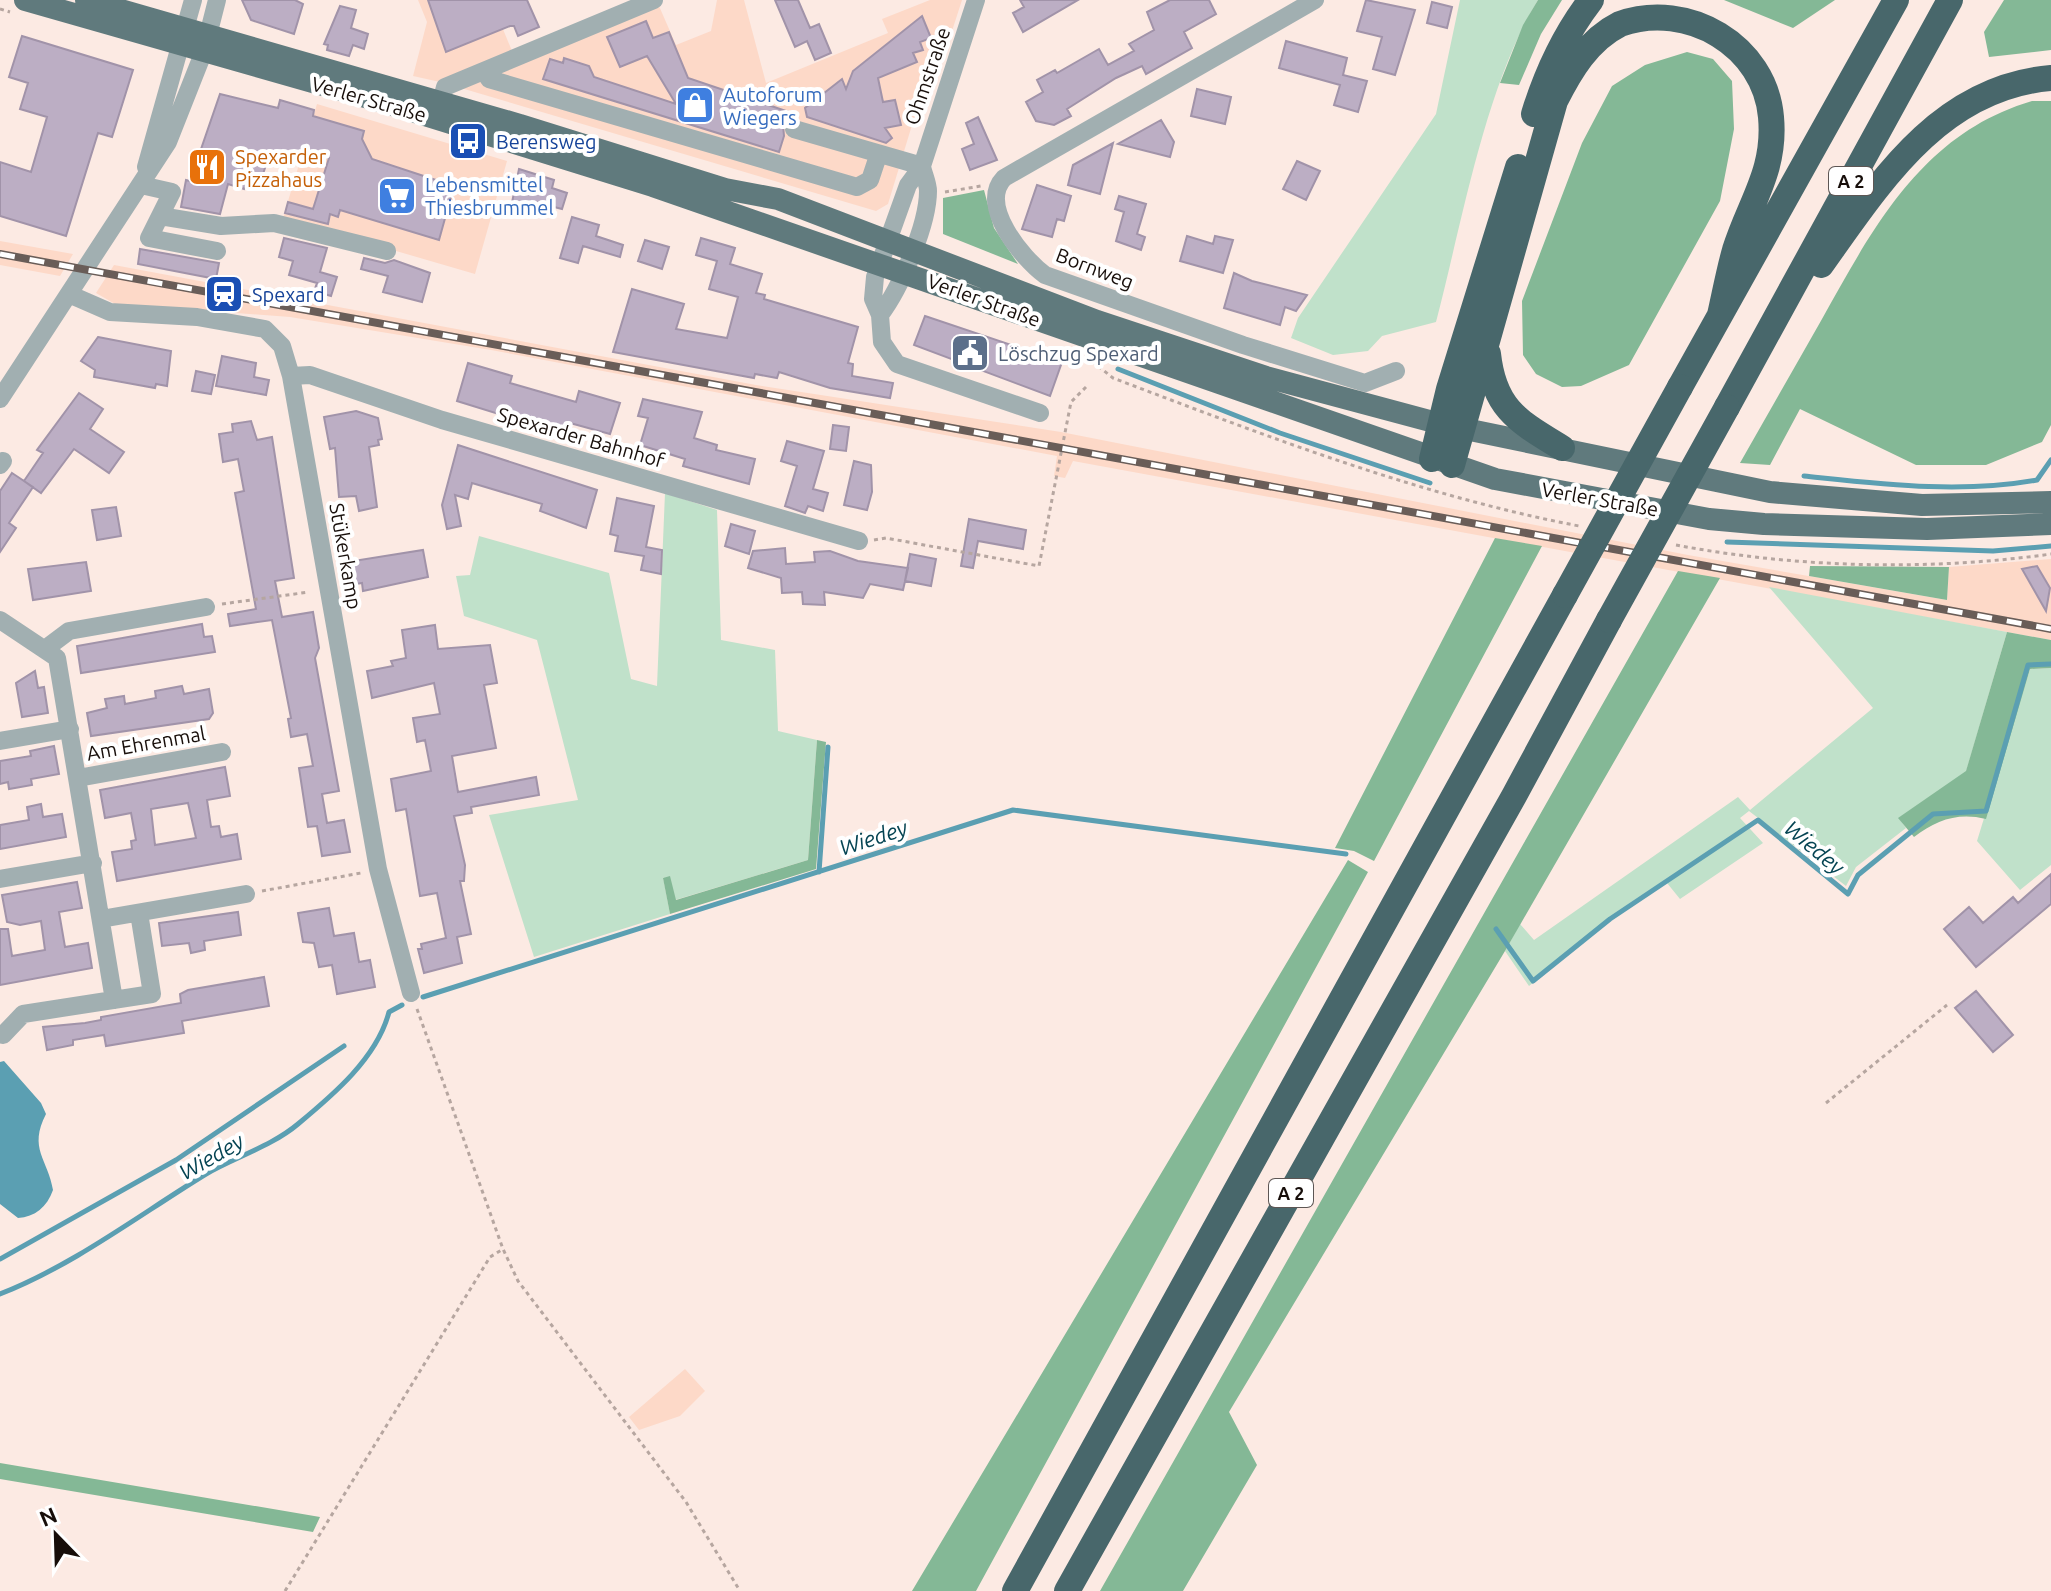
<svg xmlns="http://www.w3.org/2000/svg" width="2051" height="1591" font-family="Ubuntu,sans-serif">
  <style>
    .built { fill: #fdd9c8 }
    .green { fill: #c0e1ca }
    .forest { fill: #84b896 }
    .water { fill: #5b9fb2 }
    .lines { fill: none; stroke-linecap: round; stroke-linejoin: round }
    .stream { stroke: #5b9fb2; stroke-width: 5 }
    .building { fill: #bcaec4; stroke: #a193a9; stroke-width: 2; fill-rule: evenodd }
    .path { stroke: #b6a6a0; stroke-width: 3; stroke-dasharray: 4 4; stroke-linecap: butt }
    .minor { stroke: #a1afb1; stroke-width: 18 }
    .major { stroke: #607a7d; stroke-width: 22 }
    .highway { stroke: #48676b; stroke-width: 26 }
    .rail-casing { stroke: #695d58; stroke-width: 8 }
    .rail { stroke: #fff; stroke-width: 5; stroke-dasharray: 15; stroke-linecap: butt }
    .highway-bridge { stroke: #48676b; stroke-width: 26 }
    .labels { text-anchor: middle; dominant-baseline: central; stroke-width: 8; stroke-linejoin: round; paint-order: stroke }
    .shield { fill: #fff; stroke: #5d5654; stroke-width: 2 }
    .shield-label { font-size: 18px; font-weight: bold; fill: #170e0a }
    .street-label { font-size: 20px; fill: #170e0a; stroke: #fff }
    .shop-label { font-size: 20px; fill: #366cbe; stroke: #fff; text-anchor: start }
    .transit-label { font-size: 20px; fill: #164399; stroke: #fff; text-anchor: start }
    .food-label { font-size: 20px; fill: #c56008; stroke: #fff; text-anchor: start }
    .service-label { font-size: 20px; fill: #4e5e75; stroke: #fff; text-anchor: start }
    .water-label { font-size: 22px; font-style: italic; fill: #054453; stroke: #fff }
  </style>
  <rect width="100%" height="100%" fill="#fceae3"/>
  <path class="built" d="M418,0H491L512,51L440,82L413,76L427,22Z
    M717,0H744L766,83L888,33L882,19L930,0H962L952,31L919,102L888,204L876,211L461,88L659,6L676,45L711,31Z
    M317,104L507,161L475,274L283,218Z
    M0,241L73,254L60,276L0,265Z
    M114,265L756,385L1061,432L1688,555L1947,600L1949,567L2051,559V640L1073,461L1065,478L1054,476L1057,456L491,350L290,317L115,304L96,293Z
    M685,1369L705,1391L680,1416L639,1430L629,1417Z"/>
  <path class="green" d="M1460,0H1538C1485,86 1462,223 1436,322L1382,336L1368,351L1333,355L1291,338L1298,318L1436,114Z
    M665,493L717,510L721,640L775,650L778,731L817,740L808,860L675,900L663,877L670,914L534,957L489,815L578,800L537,640L464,616L456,576L470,575L479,536L609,573L631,679L657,686Z
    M1769,587L2007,632L1966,772L1899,818L1906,828L1856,867L1846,886L1749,811L1740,818L1763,843L1680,899L1667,883L1611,920L1529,986L1505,951L1520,924L1534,940L1738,797L1750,810L1873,708Z
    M2051,668V865L2020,890L1977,841L2030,669Z"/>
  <path class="forest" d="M1538,0H1562L1541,34L1519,85L1500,83L1523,25Z
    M1724,0H1835L1793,28Z
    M2004,0H2051V50L1989,57L1984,32Z
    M1687,52L1713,59L1732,81L1734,129L1720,201L1629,365L1581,386L1562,387L1536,374L1523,355L1522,301L1582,143L1612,86L1645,65Z
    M2032,101H2051V425L2042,442L1986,465H1916L1800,409L1770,465L1740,463C1767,415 1795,367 1822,319C1874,226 1923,133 2032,101Z
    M984,190L994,228L1018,264L943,234V198Z
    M1495,538L1542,546L1374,861L1354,851L1335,848Z
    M1810,566L1949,567L1947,600L1809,576Z
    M1678,571L1720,578L1505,951L1229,1412L1257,1465L1183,1591H1100Z
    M2007,632L2051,640V668L2030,669L1986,819C1958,812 1936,820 1914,837L1898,818L1966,771Z
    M817,740L826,742L816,869L670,914L663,878L670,876L676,900L808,860Z
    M1348,860L1368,872L976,1591H912Z
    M0,1463L320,1517L313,1532L0,1479Z"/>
  <path class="water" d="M4,1061L41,1103L46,1114C28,1149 48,1159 53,1190C47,1207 35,1217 18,1218L0,1204V1062Z"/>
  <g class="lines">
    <path class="stream" d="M1118,369L1280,433L1430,483
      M1804,476C1881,484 1960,494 2037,480L2051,460
      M1727,542L1993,551L2051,546
      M819,872L828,747
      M1496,929L1533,981L1610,919L1758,820L1848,894L1858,875L1933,814L1986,811L2028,665L2051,664
      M423,997L1013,810L1346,854
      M0,1259L176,1160L344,1046
      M0,1294C74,1265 139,1215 206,1174C235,1157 272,1146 298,1124C333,1095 377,1058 389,1012L402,1005"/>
  </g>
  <path class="building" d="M242,0H295L303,4L294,34L251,20Z
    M428,0H527L539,27L518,36L514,26H510L446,52Z
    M775,0H798L810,28L819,24L831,53L815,60L807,41L795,47Z
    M1020,0H1078L1023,32L1013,13L1024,7Z
    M1170,0H1209L1216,14L1184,32L1192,48L1146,74L1142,66L1116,78L1067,109L1071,116L1054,125L1036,121L1026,102L1043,92L1037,80L1055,70L1057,73L1099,49L1108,65L1134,51L1129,44L1154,30L1147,12Z
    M1366,0L1415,10L1395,75L1373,69L1382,37L1357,31Z
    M1432,2L1452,7L1447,28L1427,23Z
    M340,6L356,10L351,28L368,34L364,49L353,45L349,56L327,50L328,45L324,44Z
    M922,16L931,38L920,42L923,50L913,53L917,62L878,78L883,102L895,100L901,125L885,128L892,138L886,143L807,117L805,108L842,79L846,89L853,71Z
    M646,21L653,38L669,32L688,78L792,113L783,125L784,136L779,152L543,79L550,59L563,63L564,58L589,66L594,77L676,104L647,56L620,67L607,37Z
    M22,36L133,70L112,137L98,133L66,236L0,216V162L31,172L47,117L20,109L28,83L9,77Z
    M1286,41L1347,58L1343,75L1367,81L1358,112L1334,105L1340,85L1279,68Z
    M1197,89L1231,97L1225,124L1191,116Z
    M220,94L278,108L280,100L314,110L313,116L364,131L362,139L372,159L454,186L439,240L340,210L338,217L330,214L328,224L285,213L288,202L313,209L329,158L302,150L300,156L282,150L278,166L267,162L262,177L249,173L244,189L228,184L220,214L181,207L186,180L190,181Z
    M978,117L997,160L970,170L962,149L974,144L966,123Z
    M1161,120L1174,142L1170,157L1118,144Z
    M1113,143L1100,194L1068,185L1073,165Z
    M1297,161L1320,171L1306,200L1283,189Z
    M519,169L554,180L552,188L567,193L562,209L531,201L525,217L510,212Z
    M1037,185L1071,196L1064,221L1057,219L1052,237L1022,229Z
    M1119,196L1146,204L1137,234L1145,237L1141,250L1116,241L1124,212L1115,209Z
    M572,217L599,225L596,236L623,245L620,257L583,246L578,263L560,258Z
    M1187,236L1213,244L1215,236L1233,240L1223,273L1180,261Z
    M284,238L327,248L320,272L337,277L331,296L314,291L317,283L289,275L293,261L279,257Z
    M701,238L735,248L730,264L762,274L756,293L765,295L764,299L858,327L848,363L853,364L852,376L893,383L890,398L830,388L779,372L777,378L755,374L754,378L613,352L632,289L684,304L676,329L727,338L738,297L709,289L717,261L696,255Z
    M645,240L669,247L662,269L638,261Z
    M140,249L219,263L216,279L138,264Z
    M364,258L385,263L394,260L430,273L422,302L383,292L388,276L361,269Z
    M1234,273L1252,281L1307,295L1296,311L1285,307L1280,325L1224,308Z
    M925,316L1062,362L1050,396L914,345Z
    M98,337L171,351L167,386L156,384L155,388L94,377L95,370L81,361Z
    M222,356L256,363L254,377L269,380L266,395L216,386Z
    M468,363L512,376L510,383L576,402L579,391L620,403L610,434L570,423L566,435L457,401Z
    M196,371L215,375L211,394L192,391Z
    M79,393L103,409L90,429L124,452L109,473L74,449L41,493L24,481L43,453L37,450Z
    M643,399L702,412L694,438L717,445L716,450L755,459L749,484L683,466L685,459L640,445L648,418L638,416Z
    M356,411L378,418L382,439L378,440L379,445L369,447L377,507L359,511L356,496L339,497L335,448L330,449L324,417Z
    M251,421L257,440L272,437L294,578L275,581L282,617L313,612L319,648L315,658L339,791L322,794L327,823L344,820L350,852L322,856L317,826L308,827L299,768L313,766L307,734L291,737L288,719L291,718L272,620L230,626L228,614L256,609L235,493L244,491L238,459L223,462L219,434L233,432L232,424Z
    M833,425L849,427L846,451L830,449Z
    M787,441L824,451L813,489L828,493L823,511L808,506L805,513L785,506L797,466L781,461Z
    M458,445L597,490L586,528L540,511L542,504L472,483L468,499L455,495L461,526L447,529L442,505Z
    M854,461L871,465L872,492L867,510L844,505Z
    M12,473L33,487L9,523L16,528L0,552V491Z
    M617,498L654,506L646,547L662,550L661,574L641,570L644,556L615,551L618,536L610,534Z
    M116,507L121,536L97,540L92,510Z
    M969,519L1026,530L1023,549L978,541L973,568L961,566Z
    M731,524L755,531L749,554L725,546Z
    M785,548L786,564L815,562L814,552L830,551L858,561L908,568L903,590L870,584L863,598L824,592L825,605L803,604L802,592L782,593L781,578L748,568L753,551Z
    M423,550L428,577L363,591L362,583L350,585L347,562Z
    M910,554L936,559L931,586L905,581Z
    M86,562L91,591L33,600L28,569Z
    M2037,566L2050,588L2046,611L2022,569Z
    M202,624L204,637L212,636L215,652L81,673L77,646Z
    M435,625L438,649L490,645L497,683L484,685L496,748L452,756L458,792L536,777L539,795L471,807L472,813L454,816L465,865L464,881H460L471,934L457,937L462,963L424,973L418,949H422L421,944L446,938L437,893L420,896L406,809L396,811L391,779L431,771L425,740L417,742L413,718L440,714L434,683L372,698L367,671L393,666L391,661L406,658L402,630Z
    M35,671L38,688L44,687L48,713L22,717L16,683Z
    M182,686L184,694L209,689L213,713L209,719L91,736L87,713L107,708L105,699L124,696L125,704L156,698L155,691Z
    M54,746L59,774L31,779L32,785L9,789L8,782L0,784V761L31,756L30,751Z
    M225,767L230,796L207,800L211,827L219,826L221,837L237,834L241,859L117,881L112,852L132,849L131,841L136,840L131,813L105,818L100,790ZM188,803L196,838L155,845L151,809Z
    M41,804L43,817L62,814L66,837L0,849V825L29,820L27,807Z
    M2051,874V904L1976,967L1944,929L1969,907L1983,923L2013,897L2018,903Z
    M77,882L82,908L59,912L65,947L88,943L92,968L0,985V929H8L12,956L45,950L41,921L20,925L7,922L2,895Z
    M329,908L334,936L354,933L359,962L370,960L375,987L337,994L332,965L319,967L314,943L303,942L298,913Z
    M238,912L241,935L204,941L205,950L191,953L189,943L162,946L159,923Z
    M264,977L269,1006L182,1021L184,1033L106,1046L104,1035L73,1040V1045L47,1050L43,1027L85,1023L101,1020V1017L181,1003L180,994L188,990Z
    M1976,991L2013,1035L1993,1052L1955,1008Z"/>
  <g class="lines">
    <path class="path" d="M0,9L10,12
      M945,192L981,186
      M1092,361L1113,378C1266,436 1418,495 1579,526
      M874,540L886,538L1039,566L1071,402L1087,386
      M1676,545C1797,568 1929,571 2051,554
      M222,604L309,592
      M262,891L361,873
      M417,1009L503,1249L518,1281L686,1502L740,1591
      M1826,1103L1947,1005
      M285,1591L490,1257L503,1249"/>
    <path class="minor" d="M976,0L922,166L908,185L875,277L873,299L880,315L882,342L897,364L1040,413
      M1315,0L1004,178C978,205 1022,258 1045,275L1243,345L1365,383L1396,371
      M485,71L489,79L857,187L870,180L878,156
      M438,113L445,87L654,0
      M794,129L922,166
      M146,167L193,0
      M141,185L172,192L160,216L221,226L274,223L387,251
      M160,216L149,238L217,251
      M71,295L110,312L197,317L265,329L282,346L291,376L378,869L411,993
      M880,315C900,289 928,225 928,191C928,183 923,173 922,166
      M291,376L310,375L442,420L859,541
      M0,399L168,142L204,51L217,0
      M0,465L3,461
      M0,620L57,658L114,1000
      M45,649L69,631L206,607
      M0,741L70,729
      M78,778L222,752
      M0,879L93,863
      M101,919L246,894
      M3,1035L23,1014L152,994L139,913"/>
    <path class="major" d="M25,0L386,103L653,186L1495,479L1709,519L1764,524L1927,529L2051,524
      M86,0L520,125L725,189L778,199L1097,321L1266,377L1441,424L1770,492L1922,505L2051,502"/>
    <path class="highway" d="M1534,114C1547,72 1564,35 1591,0
      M1821,265C1880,182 1940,87 2051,78
      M1488,354C1494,409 1518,421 1562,448
      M1680,387L1896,0
      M1727,407L1950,0
      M1432,459L1449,389L1518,167
      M1452,465L1555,101C1570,71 1588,40 1620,24C1688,0 1765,46 1771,117C1776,171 1750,202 1735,250C1729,271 1725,293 1720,315
      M1015,1591L1565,595
      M1067,1591L1514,796L1609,620"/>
    <defs>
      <path id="rail" d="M0,254L2051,629"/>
    </defs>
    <use href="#rail" class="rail-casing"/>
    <use href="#rail" class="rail"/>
    <path class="highway-bridge" d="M1565,595L1680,387
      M1609,620L1727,407"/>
  </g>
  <defs>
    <symbol id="shop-square" viewBox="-11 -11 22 22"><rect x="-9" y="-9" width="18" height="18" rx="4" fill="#3f7fe0" stroke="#fff"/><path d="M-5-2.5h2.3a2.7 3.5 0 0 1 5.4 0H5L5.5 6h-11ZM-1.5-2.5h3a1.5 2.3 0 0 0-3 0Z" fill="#fff"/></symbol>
    <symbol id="bus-square" viewBox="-11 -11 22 22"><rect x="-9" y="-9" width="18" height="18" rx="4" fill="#1a4fb4" stroke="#fff"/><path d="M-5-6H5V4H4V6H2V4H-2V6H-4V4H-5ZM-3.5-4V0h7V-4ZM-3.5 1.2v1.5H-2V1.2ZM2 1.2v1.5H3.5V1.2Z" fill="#fff"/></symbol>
    <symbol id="restaurant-square" viewBox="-11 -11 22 22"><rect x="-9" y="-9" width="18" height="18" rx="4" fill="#e8710a" stroke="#fff"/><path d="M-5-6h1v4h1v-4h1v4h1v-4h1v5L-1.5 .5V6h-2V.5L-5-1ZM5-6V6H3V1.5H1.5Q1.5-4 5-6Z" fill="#fff"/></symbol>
    <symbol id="supermarket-square" viewBox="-11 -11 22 22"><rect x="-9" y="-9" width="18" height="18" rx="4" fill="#3f7fe0" stroke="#fff"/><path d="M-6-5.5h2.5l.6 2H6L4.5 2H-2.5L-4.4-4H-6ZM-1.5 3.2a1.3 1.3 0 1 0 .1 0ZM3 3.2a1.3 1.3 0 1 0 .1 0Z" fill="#fff"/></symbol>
    <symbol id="station-square" viewBox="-11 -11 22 22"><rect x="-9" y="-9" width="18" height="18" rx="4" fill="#1a4fb4" stroke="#fff"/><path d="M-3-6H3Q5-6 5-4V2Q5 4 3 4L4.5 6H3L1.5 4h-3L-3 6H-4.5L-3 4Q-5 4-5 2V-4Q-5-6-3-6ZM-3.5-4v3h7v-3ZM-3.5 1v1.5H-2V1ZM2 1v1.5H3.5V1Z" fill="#fff"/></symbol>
    <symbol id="civic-square" viewBox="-11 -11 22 22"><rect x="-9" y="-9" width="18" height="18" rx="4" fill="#5c6f8a" stroke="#fff"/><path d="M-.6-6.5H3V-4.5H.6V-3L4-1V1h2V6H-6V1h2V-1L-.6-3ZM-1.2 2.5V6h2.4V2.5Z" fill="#fff"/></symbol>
  </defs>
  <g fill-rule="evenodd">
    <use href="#shop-square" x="673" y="83" width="44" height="44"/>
    <use href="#bus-square" x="446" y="119" width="44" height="44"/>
    <use href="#restaurant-square" x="185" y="145" width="44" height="44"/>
    <use href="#supermarket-square" x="375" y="174" width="44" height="44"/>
    <use href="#station-square" x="202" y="272" width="44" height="44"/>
    <use href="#civic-square" x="948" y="331" width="44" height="44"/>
  </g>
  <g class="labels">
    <g class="shield">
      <rect x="1829" y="167" width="44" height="28" rx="6"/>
      <rect x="1269" y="1179" width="44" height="28" rx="6"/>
    </g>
    <g class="shield-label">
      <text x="1851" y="181">A 2</text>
      <text x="1291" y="1193">A 2</text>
    </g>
    <g class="street-label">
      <text transform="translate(927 76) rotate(-71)">Ohmstraße</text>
      <text transform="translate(369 99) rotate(16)">Verler Straße</text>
      <text transform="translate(1095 268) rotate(21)">Bornweg</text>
      <text transform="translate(984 300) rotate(20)">Verler Straße</text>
      <text transform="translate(581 437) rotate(16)">Spexarder Bahnhof</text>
      <text transform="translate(1600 499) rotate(10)">Verler Straße</text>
      <text transform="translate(346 556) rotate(80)">Stükerkamp</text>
      <text transform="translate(146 743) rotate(-10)">Am Ehrenmal</text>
    </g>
    <g class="shop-label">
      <text x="723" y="94">Autoforum<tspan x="723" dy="23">Wiegers</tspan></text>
      <text x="425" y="184">Lebensmittel<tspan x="425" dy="23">Thiesbrummel</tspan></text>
    </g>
    <g class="transit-label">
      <text x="496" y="141">Berensweg</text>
      <text x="252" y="294">Spexard</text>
    </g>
    <g class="food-label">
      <text x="235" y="156">Spexarder<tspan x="235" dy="23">Pizzahaus</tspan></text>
    </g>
    <g class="service-label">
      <text x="998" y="353">Löschzug Spexard</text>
    </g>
    <g class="water-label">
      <text transform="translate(873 837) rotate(-18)">Wiedey</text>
      <text transform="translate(1815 847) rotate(40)">Wiedey</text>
      <text transform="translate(211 1156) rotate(-30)">Wiedey</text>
    </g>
  </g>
  <g transform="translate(56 1535) rotate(337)" stroke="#ffffff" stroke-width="6" paint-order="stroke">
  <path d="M0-6L14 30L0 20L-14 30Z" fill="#170e0a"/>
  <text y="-12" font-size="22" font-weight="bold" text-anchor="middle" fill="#170e0a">N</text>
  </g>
</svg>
